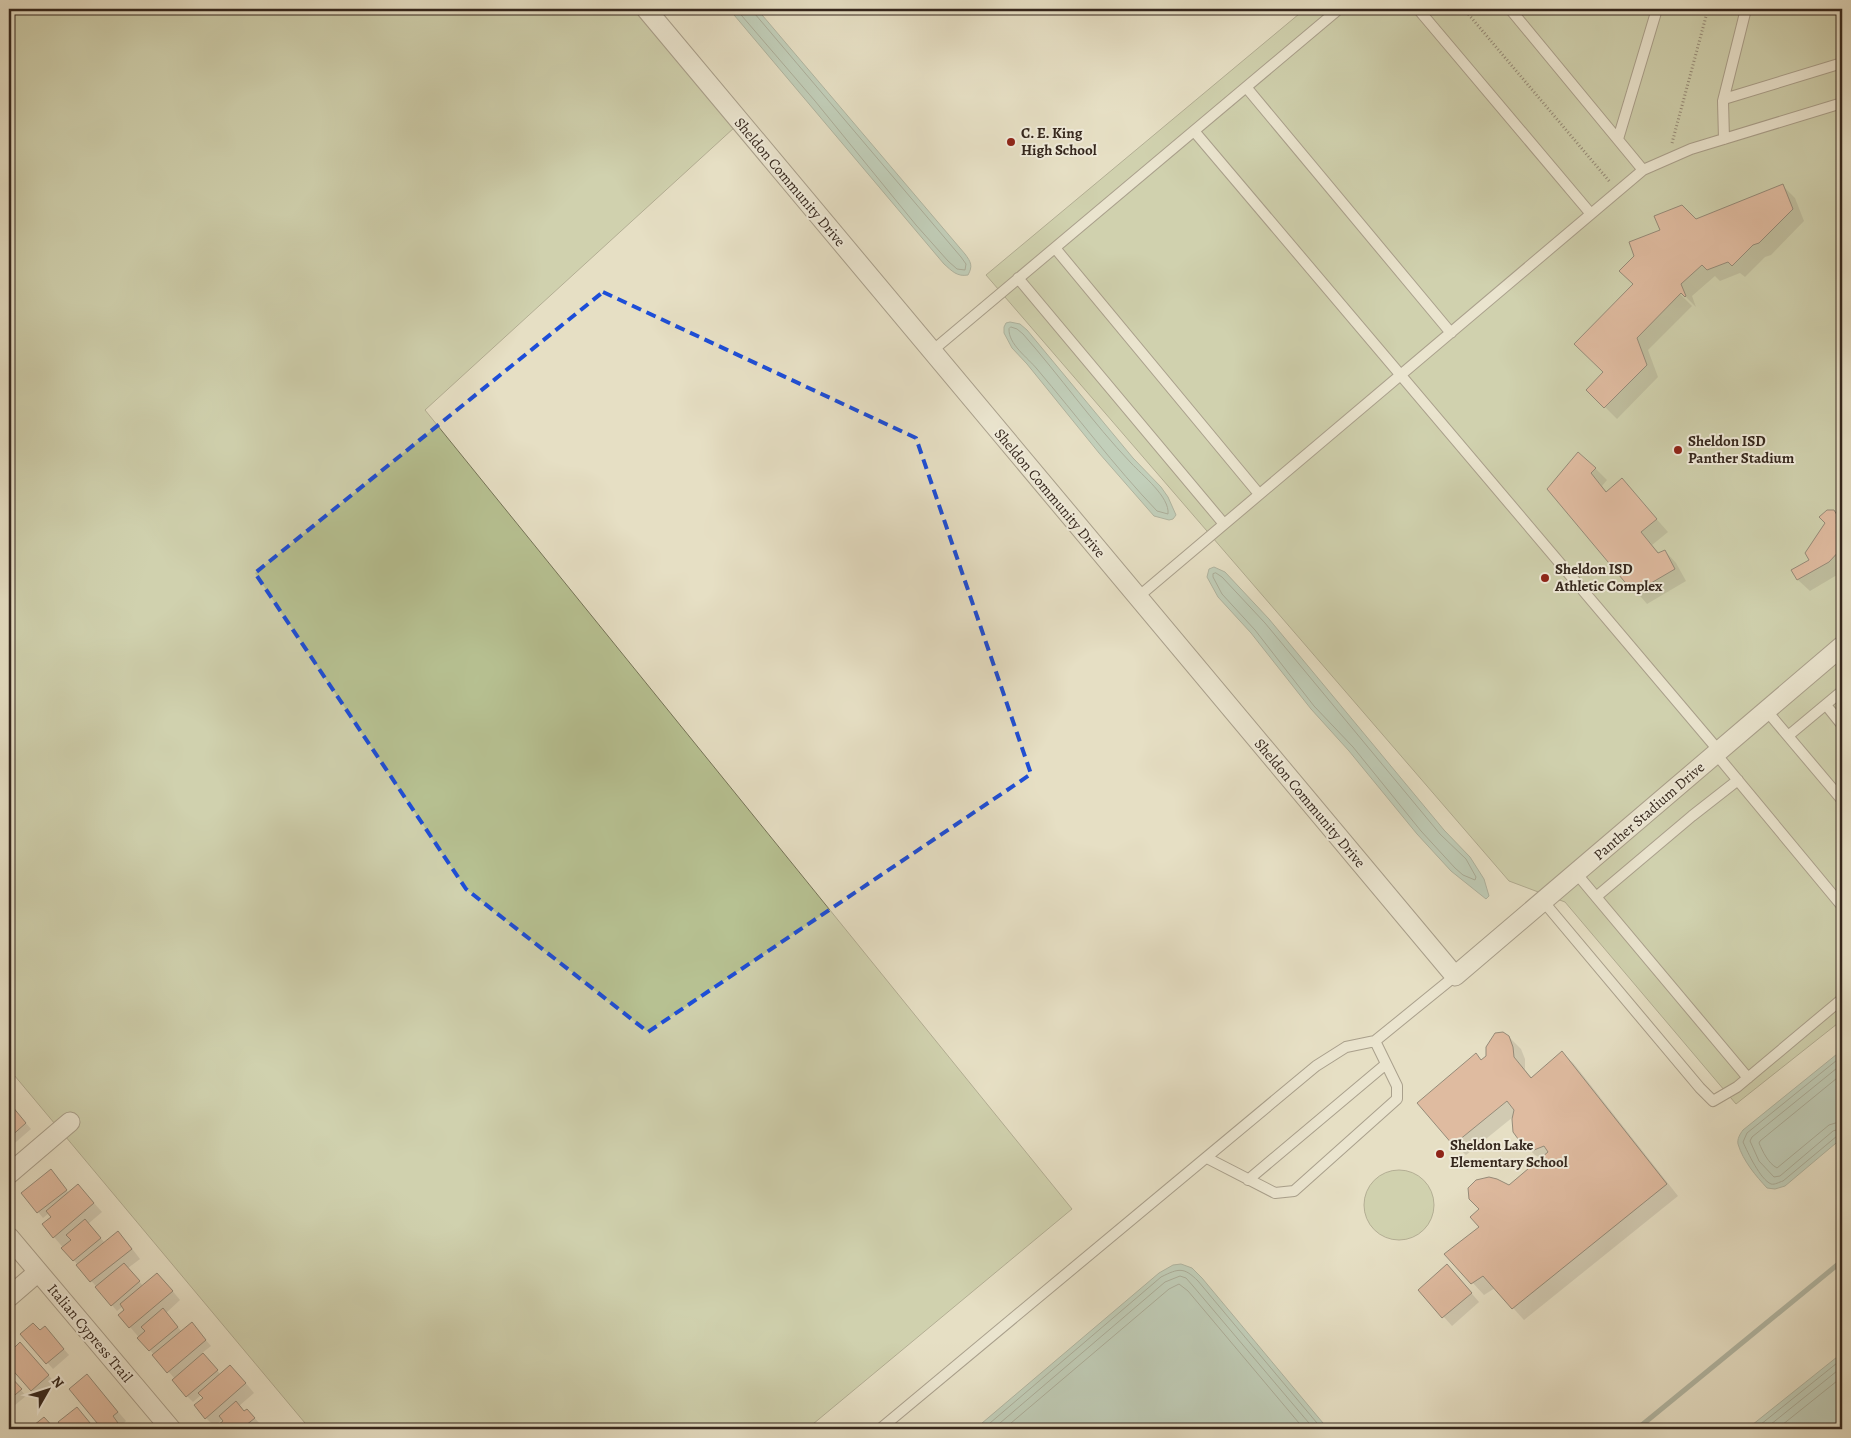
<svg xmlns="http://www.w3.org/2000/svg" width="1851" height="1438" font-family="Alegreya,serif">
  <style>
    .green { fill: #b7c192; stroke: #767458 }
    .water { fill: #97bdad; stroke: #708173 }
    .shadow { fill: #0003; fill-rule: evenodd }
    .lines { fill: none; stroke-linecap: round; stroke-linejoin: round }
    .shore { stroke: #667265; stroke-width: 1 }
    .stream { stroke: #708173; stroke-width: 5 }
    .building { fill: #d79073; stroke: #35271d }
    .lane-casing { stroke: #615547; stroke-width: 12 }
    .street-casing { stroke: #615547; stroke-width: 21 }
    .path { stroke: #35271d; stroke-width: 3; stroke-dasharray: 1 2.5; stroke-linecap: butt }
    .lane { stroke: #efead9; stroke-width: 10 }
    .street { stroke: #efead9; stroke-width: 19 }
    .marked { fill: none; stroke: #1d4ed8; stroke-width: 4; stroke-dasharray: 10 6; stroke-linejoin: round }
    .poi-dot { fill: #8f2418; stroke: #efead9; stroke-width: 2 }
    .labels { text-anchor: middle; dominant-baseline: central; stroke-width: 4; stroke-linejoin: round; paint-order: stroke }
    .poi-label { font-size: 15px; font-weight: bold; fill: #35271d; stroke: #efead9; text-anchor: start }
    .street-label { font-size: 15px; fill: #35271d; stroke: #efead9 }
  </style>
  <rect width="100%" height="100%" fill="#e6dfc4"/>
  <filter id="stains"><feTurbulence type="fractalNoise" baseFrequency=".004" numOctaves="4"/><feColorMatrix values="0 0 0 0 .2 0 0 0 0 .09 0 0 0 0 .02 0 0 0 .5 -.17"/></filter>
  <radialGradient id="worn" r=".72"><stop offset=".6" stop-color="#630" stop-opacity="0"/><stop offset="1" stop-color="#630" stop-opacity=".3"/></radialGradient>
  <path class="green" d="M9,9H635L735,127L425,410L1072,1209L807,1429H310L9,1069Z
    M1305,9H1842V1020L1736,1104L1565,902L1509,881L986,275Z
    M1364 1205a35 35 0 1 1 70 0a35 35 0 1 1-70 0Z"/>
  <path class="water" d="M729,9H757L965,254C971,262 973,266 968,275C957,277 952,271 944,264Z
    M1010,322L1020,324L1027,330L1133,458L1161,487L1168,497L1176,515L1173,519L1169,520L1154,516L1099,453L1027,364L1012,348L1004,333V327L1006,323Z
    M1214,567L1225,572L1269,619L1444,830L1470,857L1484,879L1489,896L1486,899L1451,871L1417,834L1349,751L1311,709L1251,633L1218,597L1207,577L1209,569Z
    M1842,1050V1138L1785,1186L1775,1189L1767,1188C1756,1176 1743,1161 1738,1144C1737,1139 1740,1134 1743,1130Z
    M1181,1264L1192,1268L1202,1278L1328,1429H975L1159,1273L1173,1265Z
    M1842,1353V1429H1747Z"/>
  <path class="shadow" d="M1783,186L1795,198L1804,221L1771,255L1765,257L1745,277L1740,273L1720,281L1715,276L1692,296L1696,307L1677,288L1676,290L1692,306L1648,350L1658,377L1617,419L1588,390L1605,373L1695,221Z
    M1595,468L1607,480L1602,486L1607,492L1622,480L1668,532L1652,545L1660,554L1665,551L1676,563L1686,581L1647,604L1549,489Z
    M1834,511L1838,516L1842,511V572L1810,591L1798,580L1792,570L1811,561Z
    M1509,1037L1521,1049L1525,1059V1070L1532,1078L1562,1052L1574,1064L1678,1196L1524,1320L1495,1288L1484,1295L1446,1254L1481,1227L1509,1186L1542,1159L1535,1155L1522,1143L1513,1117L1466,1155L1454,1144L1482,1062Z
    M12,1107L31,1129L9,1148V1110Z
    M56,1177L69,1193L87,1195L102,1212L88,1224L105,1243L118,1233L127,1242L140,1259L128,1268L143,1286L166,1283L180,1300L166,1313L182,1332L197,1330L211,1346L202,1353L221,1375H239L254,1393L239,1406L245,1412L253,1416L260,1424L253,1429H215L216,1428L206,1418L204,1398L201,1395L193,1402L187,1396L173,1380L175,1379L130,1327L126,1310L123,1306L117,1311L54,1237L53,1217L49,1213L43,1218L23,1193ZM223,1419L225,1421L217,1427L216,1425Z
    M1456,1275L1479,1302L1452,1326L1420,1290Z
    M40,1331L50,1333L69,1355L53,1369L22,1334Z
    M10,1342L16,1348L29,1353L57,1385L40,1399L9,1364Z
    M87,1375L126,1421L121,1426L124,1429H104L70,1389Z
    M9,1376L26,1396L9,1410Z
    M9,1420L12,1424L9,1427Z"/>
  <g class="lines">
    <path class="shore" d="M736,9L815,101L916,225L948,261L957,269L965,270L966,264L961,257L755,14L754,9
      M1011,327L1017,329L1023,334C1060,376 1092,422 1131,463C1142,475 1170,497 1168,514L1157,511C1114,466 1077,416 1037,369C1028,358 1008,344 1009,329Z
      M1216,573L1222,577L1265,623L1440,834L1466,859L1476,877L1475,880L1463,875L1455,868L1421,831L1353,747L1314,706L1255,630L1222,594L1213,577V574Z
      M1842,1056L1747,1133L1743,1142C1748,1153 1760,1179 1771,1184C1775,1185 1779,1182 1783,1181L1837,1136L1842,1135
      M1842,1064L1752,1137L1750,1141L1759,1161L1774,1177L1780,1176L1833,1131L1842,1128
      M1842,1074L1760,1141L1759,1143C1763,1152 1768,1163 1777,1168L1829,1125L1842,1121
      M983,1429L1161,1277C1179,1268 1184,1267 1198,1281L1322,1429
      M993,1429L1165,1282L1180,1276L1186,1278L1193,1286L1314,1429
      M1004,1429L1169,1289L1179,1284L1188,1291L1304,1429
      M1755,1429L1842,1359
      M1765,1429L1842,1367
      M1777,1429L1842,1377"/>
    <path class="stream" d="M1637,1429L1842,1261"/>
  </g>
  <path class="building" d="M1783,184L1793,209L1759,243L1753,245L1732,266L1728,262L1707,270L1702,265L1681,284L1686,296L1685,297L1681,293L1637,338L1647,365L1604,408L1586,390L1603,372L1574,344L1633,284L1619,271L1634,256L1629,242L1660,230L1654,216L1682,205L1696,219Z
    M1578,452L1596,468L1591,473L1606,492L1622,478L1657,519L1641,532L1658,553L1665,550L1675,569L1634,593L1547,489Z
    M1827,510H1834L1837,515L1842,510V548L1829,562L1797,580L1791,570L1809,560L1805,553L1825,523L1819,517Z
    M1503,1032L1509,1036L1513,1047L1514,1057L1531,1078L1562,1051L1667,1184L1512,1309L1483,1276L1471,1284L1444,1254L1479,1227L1470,1217L1479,1209L1469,1199L1468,1188L1476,1180L1489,1177L1497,1179L1509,1185L1548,1152L1544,1146L1534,1150L1521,1143L1513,1132L1512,1119L1514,1110L1507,1101L1453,1145L1417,1103L1476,1053L1481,1060L1486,1056V1047L1495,1033Z
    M12,1106L26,1123L9,1138V1108Z
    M51,1169L67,1190L37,1213L21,1193Z
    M78,1184L94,1203L53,1238L42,1224L51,1217L46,1211Z
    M85,1219L101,1238L73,1261L61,1248L71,1240L66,1235Z
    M118,1231L132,1249L90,1282L76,1265Z
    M124,1263L140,1281L111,1306L95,1287Z
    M1447,1264L1472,1293L1442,1318L1418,1290Z
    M157,1273L173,1291L129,1328L118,1315L124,1310L120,1304Z
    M163,1308L178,1327L149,1351L137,1338L145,1331L141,1327Z
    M192,1322L206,1340L167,1373L152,1355Z
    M33,1323L40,1330L45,1326L64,1349L46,1364L20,1334Z
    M10,1341L15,1347L20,1342L49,1375L31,1391L9,1366Z
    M203,1353L218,1370L186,1397L172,1380Z
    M230,1365L246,1383L205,1419L194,1405L203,1398L198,1393Z
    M87,1374L118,1412L113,1416L118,1423L110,1429H102L69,1389Z
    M9,1375L22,1389L9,1400Z
    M236,1401L244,1411L247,1409L255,1418L241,1429H213L223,1421L219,1416Z
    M77,1407L95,1429H64L58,1422Z
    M44,1417L55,1429H29Z"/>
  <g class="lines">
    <defs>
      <path id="lane" d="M1418,9L1591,214
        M1510,9L1643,170
        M1246,87L1451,333
        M1724,99L1842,63
        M1194,131L1719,751
        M1618,139L1657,9
        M1724,139L1723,101L1746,9
        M1055,248L1259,494
        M1018,278L1224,524
        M932,351L1339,9
        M1138,597L1643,170L1691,149L1842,103
        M1826,705L1842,725
        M1766,710L1842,800
        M1788,736L1842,691
        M1716,754L1842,906
        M1576,873L1748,1078
        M1596,897L1692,816L1738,780
        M1543,901L1700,1088L1713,1101L1737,1087L1842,999
        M1207,1158L1275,1193L1294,1191L1397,1099V1086L1375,1041
        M1248,1180L1386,1064
        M880,1429L1316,1066L1346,1047L1375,1041L1455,976"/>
      <path id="street" d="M646,9L1455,976L1842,646
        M9,1174L70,1122
        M9,1237L171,1429
        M9,1297L38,1272"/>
    </defs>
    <use href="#lane" class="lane-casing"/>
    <use href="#street" class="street-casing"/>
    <path class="path" d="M1464,9L1610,182
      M1672,143L1708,9"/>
    <use href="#lane" class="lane"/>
    <use href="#street" class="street"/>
  </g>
  <path d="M0 0H1851V1438H0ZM603,292L916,438L1031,774L648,1032L466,889L255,573Z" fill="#e6dfc4" fill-opacity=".55" fill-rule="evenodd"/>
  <path class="marked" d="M603,292L916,438L1031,774L648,1032L466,889L255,573Z"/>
  <g class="poi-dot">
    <circle cx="1011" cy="142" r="5"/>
    <circle cx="1678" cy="450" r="5"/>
    <circle cx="1545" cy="578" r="5"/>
    <circle cx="1440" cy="1154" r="5"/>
  </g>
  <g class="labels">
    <g class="poi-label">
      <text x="1021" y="133">C. E. King<tspan x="1021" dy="17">High School</tspan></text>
      <text x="1688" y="441">Sheldon ISD<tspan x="1688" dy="17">Panther Stadium</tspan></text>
      <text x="1555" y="569">Sheldon ISD<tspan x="1555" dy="17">Athletic Complex</tspan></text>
      <text x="1450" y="1145">Sheldon Lake<tspan x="1450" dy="17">Elementary School</tspan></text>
    </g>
    <g class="street-label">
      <text transform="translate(790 182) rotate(50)">Sheldon Community Drive</text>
      <text transform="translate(1050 493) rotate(50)">Sheldon Community Drive</text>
      <text transform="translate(1310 803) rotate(50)">Sheldon Community Drive</text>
      <text transform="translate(1649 811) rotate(-41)">Panther Stadium Drive</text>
      <text transform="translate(90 1333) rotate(50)">Italian Cypress Trail</text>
    </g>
  </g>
  <rect width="1851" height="1438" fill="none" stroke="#e6dfc4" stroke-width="30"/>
  <rect x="10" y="10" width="1831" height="1418" fill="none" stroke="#35271d" stroke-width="2.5"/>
  <rect x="15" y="15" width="1821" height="1408" fill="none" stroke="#35271d"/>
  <g transform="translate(48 1390) rotate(51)" stroke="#efead9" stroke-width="4" paint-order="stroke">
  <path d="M0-4L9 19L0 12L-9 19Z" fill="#35271d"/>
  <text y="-8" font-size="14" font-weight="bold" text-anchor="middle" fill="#35271d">N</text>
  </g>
  <rect width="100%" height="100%" filter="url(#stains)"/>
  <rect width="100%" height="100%" fill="url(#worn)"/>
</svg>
